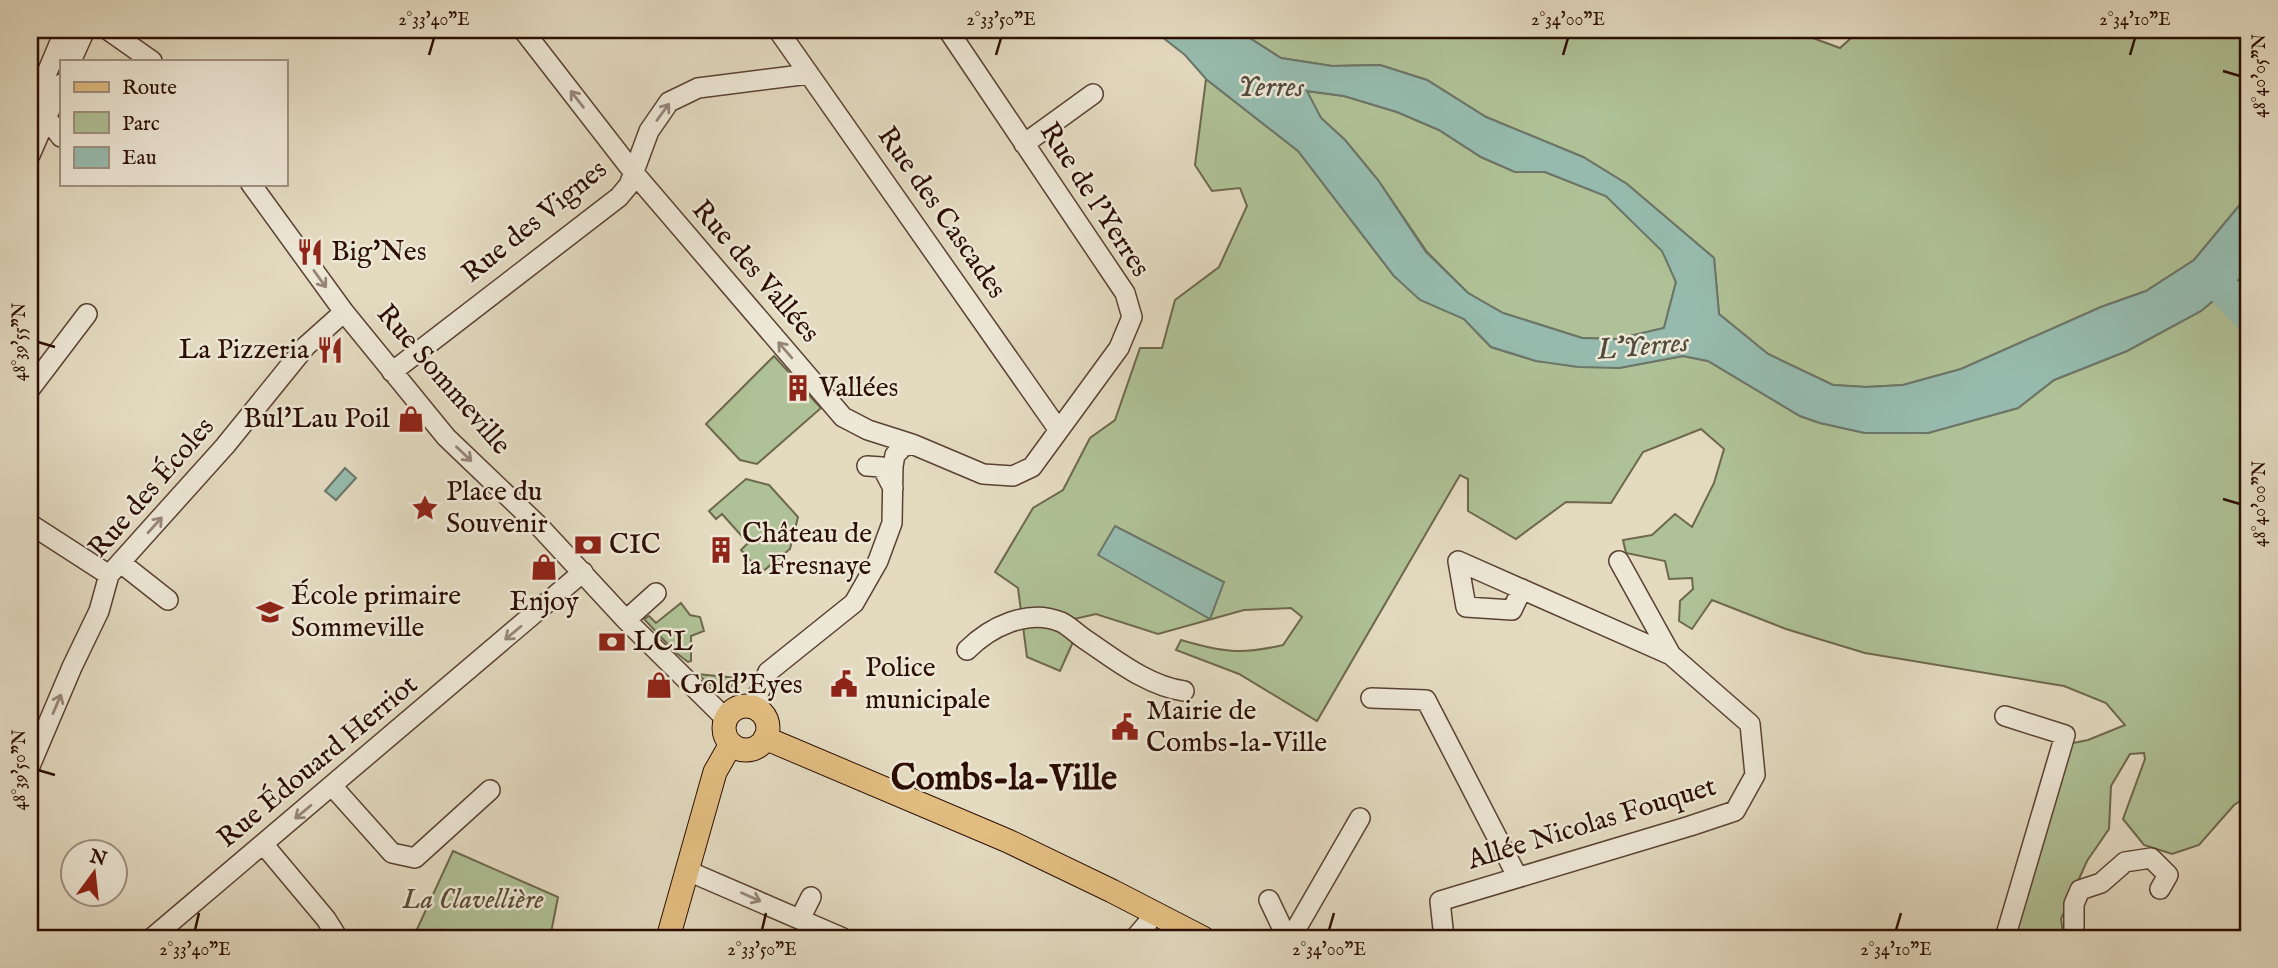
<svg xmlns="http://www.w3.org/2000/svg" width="2278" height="968" font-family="'IM FELL English',serif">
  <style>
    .green { fill: #afc196; stroke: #6e684c; stroke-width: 2 }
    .water { fill: #96bbae; stroke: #6c7669; stroke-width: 2; fill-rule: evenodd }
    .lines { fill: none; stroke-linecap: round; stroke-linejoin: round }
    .stream { stroke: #6c7669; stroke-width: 5 }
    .river { stroke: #96bbae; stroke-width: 32 }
    .minor-casing { stroke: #5a4132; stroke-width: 22 }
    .major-casing { stroke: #2c0e02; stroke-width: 25 }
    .minor { stroke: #ede7d6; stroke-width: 19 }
    .major { stroke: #e2bd80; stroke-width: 23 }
    .oneway { stroke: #968577 }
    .ticks { fill: none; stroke: #2c0e02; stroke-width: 2.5 }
    .labels { text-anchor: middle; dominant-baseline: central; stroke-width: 5; stroke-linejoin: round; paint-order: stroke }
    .street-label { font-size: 28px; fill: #2c0e02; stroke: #ede7d6 }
    .poi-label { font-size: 28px; fill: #2c0e02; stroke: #ede7d6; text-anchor: start }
    .park-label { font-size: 28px; font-style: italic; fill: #5a4d36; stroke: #ede7d6 }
    .water-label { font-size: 30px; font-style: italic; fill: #514b3e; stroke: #ede7d6 }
    .district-label { font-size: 35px; font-weight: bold; fill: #2c0e02; stroke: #ede7d6 }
    .neatline { fill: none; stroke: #2c0e02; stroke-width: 2.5 }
    .ticks-label { font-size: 18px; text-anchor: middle; fill: #2c0e02 }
  </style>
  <rect width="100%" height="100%" fill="#e3dac0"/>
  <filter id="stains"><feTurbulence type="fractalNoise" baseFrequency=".00286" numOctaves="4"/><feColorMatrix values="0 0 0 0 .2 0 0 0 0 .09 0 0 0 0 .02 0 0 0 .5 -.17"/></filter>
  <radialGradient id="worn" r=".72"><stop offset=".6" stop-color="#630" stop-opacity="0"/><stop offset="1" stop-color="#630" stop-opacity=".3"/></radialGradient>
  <path class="green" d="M1237,30H1791L1840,48L1860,30H2248V195L2194,260L2146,291L2101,307L1961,369L1903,385L1866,387L1833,385L1768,354L1719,314L1714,258L1627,184L1583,157L1486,117L1427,80L1380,65L1332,66L1281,58Z
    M1206,79L1298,151L1394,276L1464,319L1491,347L1536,361L1619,368L1683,356L1708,361L1800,416L1820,423L1865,433H1928L2018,408L2054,380L2127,351L2201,311L2248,272V796L2234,805L2199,845L2172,854L2144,845L2123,819L2145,759L2144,753L2130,754L2111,786L2109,829L2087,861L2061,919L2064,938H2011L2068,744L2088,740L2125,725L2106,703L2064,686L1865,653L1786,629L1712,600L1692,629L1679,621L1680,601L1693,589L1692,578L1669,579L1665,561L1626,553L1623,540L1652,535L1675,514L1692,527L1714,483L1724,449L1701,429L1643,452L1611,503L1566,502L1516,539L1468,511V479L1460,475L1317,721L1239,674L1176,650L1181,640C1222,652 1241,655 1283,645L1302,617L1291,608L1244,610L1158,634L1096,614L1074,619L1073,642L1060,671L1027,657L1018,588L995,572L1033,508L1063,490L1090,438L1115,420L1140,348H1162L1175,300L1219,267L1247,206L1240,188L1212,191L1195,165Z
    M1306,91L1344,96L1397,112L1439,130L1481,157L1515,172H1545L1606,196L1663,251L1676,282L1664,328L1617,339L1582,338L1503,313L1468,293L1427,252L1378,180L1345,140L1321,118Z
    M774,356L795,379L789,385L801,398L807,393L821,408L757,464L740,460L706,424Z
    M746,479L769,485L798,517L790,549L761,573L741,550L748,543L722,514L716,519L709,511Z
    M681,603L690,615L700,617L704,631L691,636V661L688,662L675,652L644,619L649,616L656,623Z
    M697,674L737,678L739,680L726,690L718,691Z
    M453,851L558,897L550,938H413Z"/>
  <path class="water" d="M1153,30H1237L1281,58L1332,66L1380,65L1427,80L1486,117L1583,157L1627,184L1714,258L1719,314L1768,354L1833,385L1866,387L1903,385L1961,369L2101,307L2146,291L2194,260L2248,195V272L2201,311L2127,351L2054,380L2018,408L1928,433H1865L1820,423L1800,416L1708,361L1683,356L1619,368L1578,367L1536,361L1491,347L1464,319L1420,300L1394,276L1298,151L1206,79L1185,55ZM1307,91L1344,96L1397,112L1439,130L1481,157L1515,172H1545L1606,196L1662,251L1676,282L1664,328L1617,339L1582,338L1503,313L1468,293L1426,252L1378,180L1345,140L1321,118Z
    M345,468L356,478L336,500L325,491Z
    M1115,526L1224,582L1210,619L1098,555Z"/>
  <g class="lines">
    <path class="stream" d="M1427,30L1430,32"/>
    <path class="river" d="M2210,276L2248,315"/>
    <defs>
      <path id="minor" d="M108,30L152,61
        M523,30L634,173L843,417L868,430L912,444L983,474L1013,476L1032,467L1119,348L1132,317L1125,293L948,30
        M778,30L1058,429
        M71,61L85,30
        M30,113L65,30
        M46,117L61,137
        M1024,144L1093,94
        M30,155L61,84
        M251,184L344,312L446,437L539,526L626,620L726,719
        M392,372L619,197L629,185L649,131L669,102L698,88L809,74
        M30,389L87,314
        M867,466L882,467L893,488
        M30,524L109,575
        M1619,561L1671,655
        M121,563L168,600
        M626,620L656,593
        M967,650C990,627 1028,608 1061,622C1068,625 1076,633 1083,638C1113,658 1147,686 1184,691
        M1371,698L1426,700L1517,876
        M752,708L768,672L854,603L878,561L892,523L893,466L895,455L903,447L912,444
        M30,766L72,667L99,611L109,575L225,446L306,346L344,312
        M333,787L392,853L415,858L490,790
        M264,845L326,919L338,938
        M688,871L843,938
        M1269,900L1287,938
        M800,919L811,897
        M152,938L583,572
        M1135,938L1147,924L1153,912
        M1286,938L1296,929L1360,818
        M1444,938L1440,901L1690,826L1735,811L1755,775L1750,724L1671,655L1458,561L1466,607L1512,610L1522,589
        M2005,938L2065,735L2005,716
        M2074,938V904L2080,890L2101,883L2125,862L2151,858L2168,875L2160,889"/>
      <path id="major" d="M724 728a22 22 0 1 1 44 0a22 22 0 1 1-44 0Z
        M765,738L1008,841L1112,891L1203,938
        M668,938L715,772L731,744"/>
    </defs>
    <use href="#minor" class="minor-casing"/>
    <use href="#major" class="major-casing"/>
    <use href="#minor" class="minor"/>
    <use href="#major" class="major"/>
  </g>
  <defs><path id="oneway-shaft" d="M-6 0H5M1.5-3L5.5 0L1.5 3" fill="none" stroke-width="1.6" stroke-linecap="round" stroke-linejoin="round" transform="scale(1.75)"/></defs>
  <g class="oneway">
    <use href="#oneway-shaft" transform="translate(577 99) rotate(-128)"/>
    <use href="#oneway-shaft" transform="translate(663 112) rotate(-54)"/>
    <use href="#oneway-shaft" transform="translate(320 279) rotate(54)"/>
    <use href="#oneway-shaft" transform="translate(785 350) rotate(-131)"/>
    <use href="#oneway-shaft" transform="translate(464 454) rotate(44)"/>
    <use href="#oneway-shaft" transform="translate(155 525) rotate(-48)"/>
    <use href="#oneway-shaft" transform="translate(513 633) rotate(140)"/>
    <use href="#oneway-shaft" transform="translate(57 704) rotate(-67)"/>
    <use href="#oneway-shaft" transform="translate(303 812) rotate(140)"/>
    <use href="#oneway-shaft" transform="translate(751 897) rotate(24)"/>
  </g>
  <path class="ticks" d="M429,55L434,38M996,55L1001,38M1563,55L1568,38M2130,55L2135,38M2223,71L2240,76M38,342L55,347M2223,499L2240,504M38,770L55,775M195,930L199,913M762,930L766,913M1329,930L1334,913M1896,930L1901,913"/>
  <defs>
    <symbol id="restaurant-bare" viewBox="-9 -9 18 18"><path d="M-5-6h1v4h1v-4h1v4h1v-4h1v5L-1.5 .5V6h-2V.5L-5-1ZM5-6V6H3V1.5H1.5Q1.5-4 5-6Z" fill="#8f2418" stroke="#ede7d6" stroke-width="2.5" paint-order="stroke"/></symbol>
    <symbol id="building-bare" viewBox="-9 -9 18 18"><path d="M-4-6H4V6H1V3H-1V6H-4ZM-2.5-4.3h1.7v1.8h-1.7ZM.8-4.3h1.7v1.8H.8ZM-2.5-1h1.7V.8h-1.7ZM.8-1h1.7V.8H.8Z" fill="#8f2418" stroke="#ede7d6" stroke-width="2.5" paint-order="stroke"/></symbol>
    <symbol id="shop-bare" viewBox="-9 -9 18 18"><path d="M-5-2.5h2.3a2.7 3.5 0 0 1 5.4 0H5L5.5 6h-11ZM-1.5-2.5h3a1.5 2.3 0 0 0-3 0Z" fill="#8f2418" stroke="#ede7d6" stroke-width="2.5" paint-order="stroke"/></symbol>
    <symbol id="sight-bare" viewBox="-9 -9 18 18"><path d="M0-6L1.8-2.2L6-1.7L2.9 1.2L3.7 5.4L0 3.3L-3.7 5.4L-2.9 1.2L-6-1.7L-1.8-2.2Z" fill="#8f2418" stroke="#ede7d6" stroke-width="2.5" paint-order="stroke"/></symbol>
    <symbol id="bank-bare" viewBox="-9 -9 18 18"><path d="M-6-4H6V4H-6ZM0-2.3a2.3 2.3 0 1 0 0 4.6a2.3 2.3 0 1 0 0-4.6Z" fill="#8f2418" stroke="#ede7d6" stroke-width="2.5" paint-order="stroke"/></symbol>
    <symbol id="school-bare" viewBox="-9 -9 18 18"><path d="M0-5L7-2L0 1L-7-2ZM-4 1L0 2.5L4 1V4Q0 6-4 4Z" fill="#8f2418" stroke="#ede7d6" stroke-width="2.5" paint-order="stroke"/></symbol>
    <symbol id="civic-bare" viewBox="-9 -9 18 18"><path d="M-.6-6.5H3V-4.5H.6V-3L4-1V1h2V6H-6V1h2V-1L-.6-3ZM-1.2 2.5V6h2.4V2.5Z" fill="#8f2418" stroke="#ede7d6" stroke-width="2.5" paint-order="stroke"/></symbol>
  </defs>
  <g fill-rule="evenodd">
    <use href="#restaurant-bare" x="291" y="233" width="38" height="38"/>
    <use href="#restaurant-bare" x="311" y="331" width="38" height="38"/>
    <use href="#building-bare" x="779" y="369" width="38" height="38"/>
    <use href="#shop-bare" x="392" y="400" width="38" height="38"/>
    <use href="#sight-bare" x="406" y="489" width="38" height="38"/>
    <use href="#bank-bare" x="569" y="526" width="38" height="38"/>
    <use href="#building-bare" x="702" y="531" width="38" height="38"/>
    <use href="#shop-bare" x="525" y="548" width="38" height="38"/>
    <use href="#school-bare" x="251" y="593" width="38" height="38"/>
    <use href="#bank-bare" x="593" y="623" width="38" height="38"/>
    <use href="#civic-bare" x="825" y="665" width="38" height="38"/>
    <use href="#shop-bare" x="640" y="666" width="38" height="38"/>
    <use href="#civic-bare" x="1106" y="708" width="38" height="38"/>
  </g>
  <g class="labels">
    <g class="street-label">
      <text transform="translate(1094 200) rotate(57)">Rue de l'Yerres</text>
      <text transform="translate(941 213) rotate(55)">Rue des Cascades</text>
      <text transform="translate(535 222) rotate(-39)">Rue des Vignes</text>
      <text transform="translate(755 272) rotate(49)">Rue des Vallées</text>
      <text transform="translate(443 380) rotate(49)">Rue Sommeville</text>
      <text transform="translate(152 488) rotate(-49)">Rue des Écoles</text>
      <text transform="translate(318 762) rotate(-40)">Rue Édouard Herriot</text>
      <text transform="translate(1592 824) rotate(-17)">Allée Nicolas Fouquet</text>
    </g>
    <g class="poi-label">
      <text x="331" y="252">Big'Nes</text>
      <text x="309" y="350" text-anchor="end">La Pizzeria</text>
      <text x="819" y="388">Vallées</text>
      <text x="390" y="419" text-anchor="end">Bul'Lau Poil</text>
      <text x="446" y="492">Place du<tspan x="446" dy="32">Souvenir</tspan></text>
      <text x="742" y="534">Château de<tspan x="742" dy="32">la Fresnaye</tspan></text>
      <text x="609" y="545">CIC</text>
      <text x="291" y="596">École primaire<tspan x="291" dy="32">Sommeville</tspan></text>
      <text x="544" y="602" text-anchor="middle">Enjoy</text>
      <text x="633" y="642">LCL</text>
      <text x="865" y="668">Police<tspan x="865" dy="32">municipale</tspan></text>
      <text x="680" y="685">Gold'Eyes</text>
      <text x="1146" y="711">Mairie de<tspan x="1146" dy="32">Combs-la-Ville</tspan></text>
    </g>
    <g class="park-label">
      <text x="473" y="900">La Clavellière</text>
    </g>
    <g class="water-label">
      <text x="1271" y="88">Yerres</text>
      <text transform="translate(1643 347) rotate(-5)">L'Yerres</text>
    </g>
    <g class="district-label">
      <text x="1004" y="779">Combs-la-Ville</text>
    </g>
  </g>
  <rect width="2278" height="968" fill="none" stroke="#e3dac0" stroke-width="77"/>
  <rect x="60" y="60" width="228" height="126" fill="#ede7d6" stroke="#a09081" stroke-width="2"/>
  <rect x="74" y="82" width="35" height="10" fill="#e2bd80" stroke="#a09081" stroke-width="2"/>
  <text x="122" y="94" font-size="21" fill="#2c0e02">Route</text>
  <rect x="74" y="112" width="35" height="21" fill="#afc196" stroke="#a09081" stroke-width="2"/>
  <text x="122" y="130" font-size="21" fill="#2c0e02">Parc</text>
  <rect x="74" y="147" width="35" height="21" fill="#96bbae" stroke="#a09081" stroke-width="2"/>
  <text x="122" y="164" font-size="21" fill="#2c0e02">Eau</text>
  <g transform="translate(94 873) rotate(15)"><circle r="33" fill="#ede7d6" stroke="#a09081" stroke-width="2"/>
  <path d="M0-5L12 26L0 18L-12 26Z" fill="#8f2418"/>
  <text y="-10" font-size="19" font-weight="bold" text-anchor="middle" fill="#2c0e02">N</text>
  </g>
  <rect x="38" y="38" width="2202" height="892" class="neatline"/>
  <g class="ticks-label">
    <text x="434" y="25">2°33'40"E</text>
    <text x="1001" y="25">2°33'50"E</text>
    <text x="1568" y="25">2°34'00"E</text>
    <text x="2135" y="25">2°34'10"E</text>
    <text transform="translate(2259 76) rotate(-90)" y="6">48°40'05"N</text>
    <text transform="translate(19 342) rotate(-90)" y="6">48°39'55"N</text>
    <text transform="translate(2259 504) rotate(-90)" y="6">48°40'00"N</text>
    <text transform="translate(19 770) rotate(-90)" y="6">48°39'50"N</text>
    <text x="195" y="955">2°33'40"E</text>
    <text x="762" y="955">2°33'50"E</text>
    <text x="1329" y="955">2°34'00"E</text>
    <text x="1896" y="955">2°34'10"E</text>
  </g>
  <rect width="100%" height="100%" filter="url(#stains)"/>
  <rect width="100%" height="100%" fill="url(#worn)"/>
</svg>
